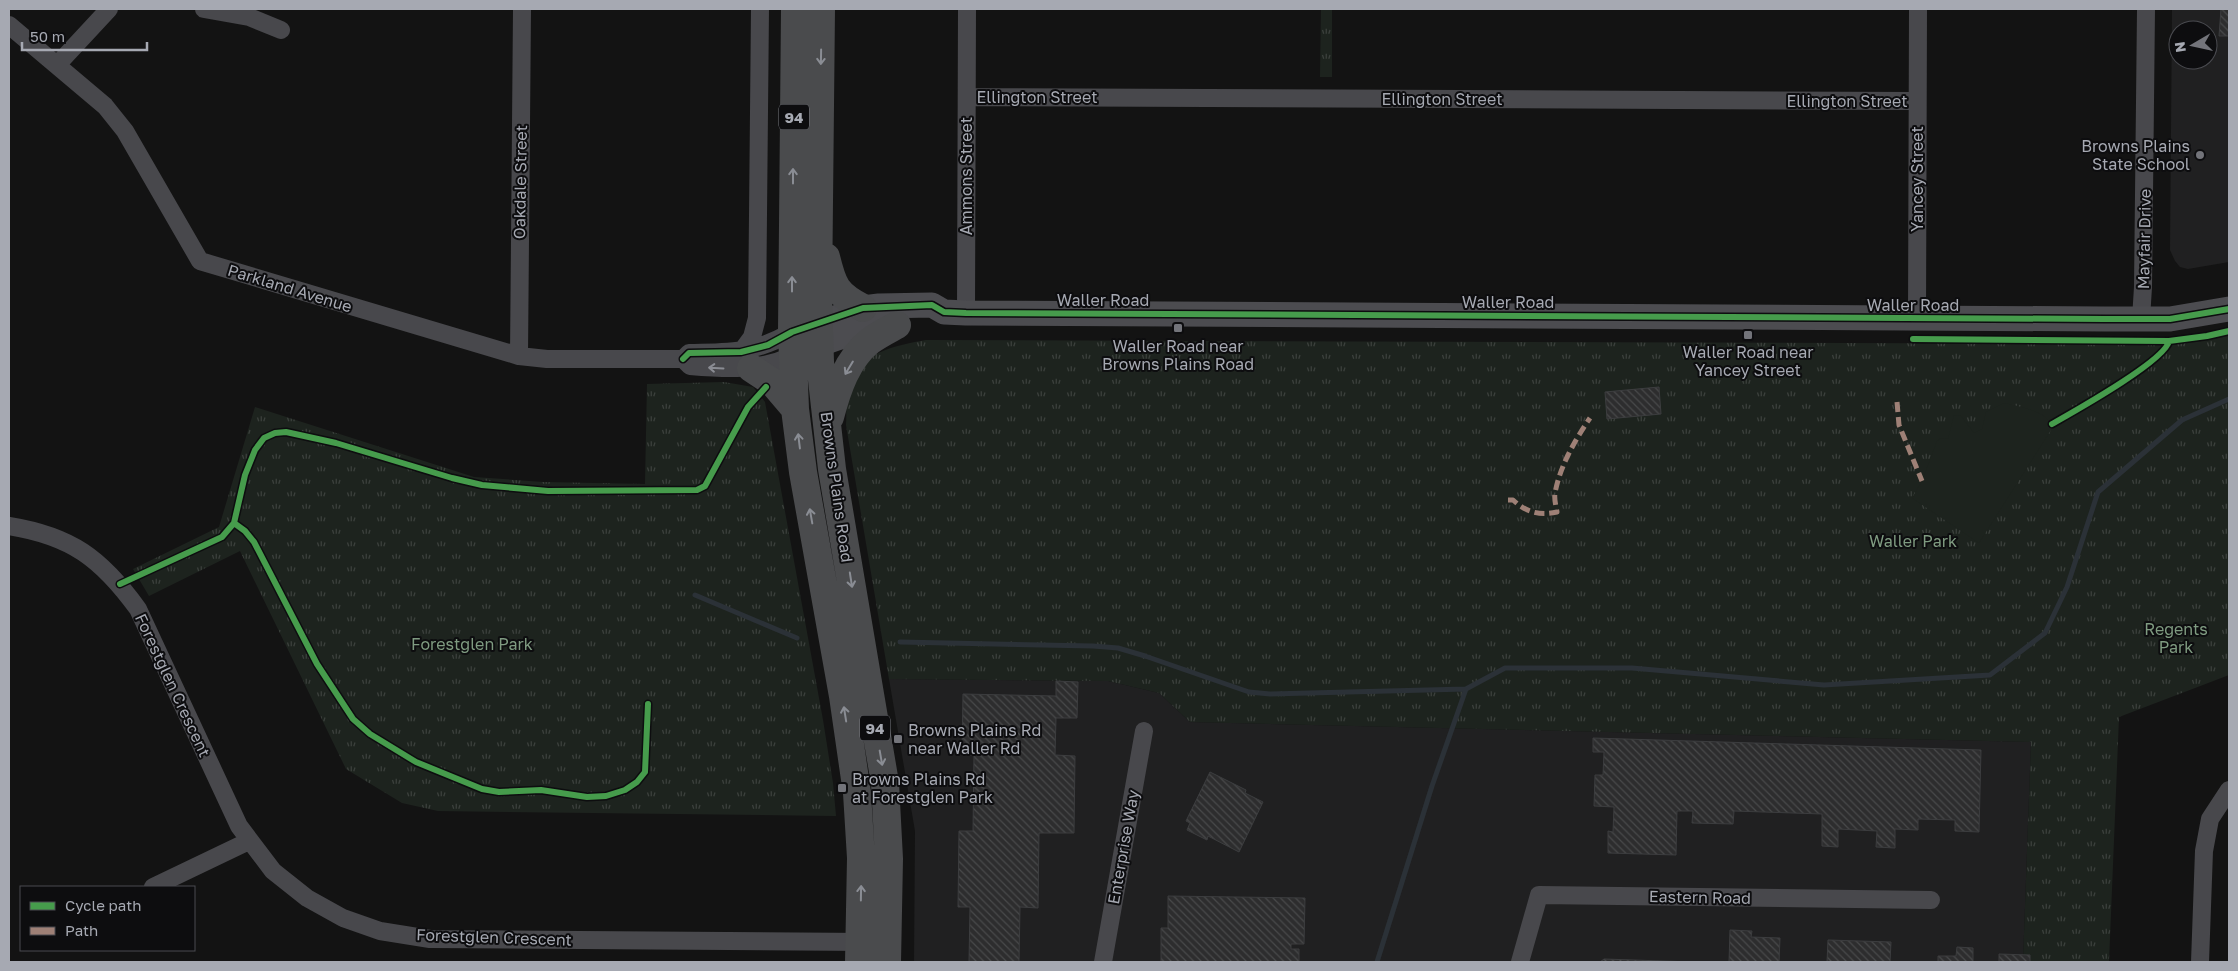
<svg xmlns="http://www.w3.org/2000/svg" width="2238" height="971" font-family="'Golos Text',sans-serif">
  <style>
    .built { fill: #202021; fill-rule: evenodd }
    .grass { fill: url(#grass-tufts) }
    .pitch { fill: #1d231e }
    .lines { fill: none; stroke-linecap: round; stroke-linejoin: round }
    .stream { stroke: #2b3137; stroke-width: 5 }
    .building { fill: url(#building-back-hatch); stroke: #3c3d3f }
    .street { stroke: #48484c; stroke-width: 18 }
    .secondary { stroke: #4c4c50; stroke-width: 25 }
    .primary { stroke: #4a4b4d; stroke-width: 28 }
    .quiet { stroke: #9e8076; stroke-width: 5; stroke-dasharray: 10 5; stroke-linecap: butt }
    .cycleway-casing { stroke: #0d0d0f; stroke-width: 9 }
    .cycleway { stroke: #469c4c; stroke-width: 6 }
    .oneway { stroke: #8a8d94 }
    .oneway2 { stroke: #8a8c93 }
    .poi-dot { fill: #73747a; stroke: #0d0d0f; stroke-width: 2 }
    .labels { text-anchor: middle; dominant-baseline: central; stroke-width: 4; stroke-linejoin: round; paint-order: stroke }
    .shield { fill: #0d0d0f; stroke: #787a81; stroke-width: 1 }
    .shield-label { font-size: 15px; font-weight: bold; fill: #a6a9b2 }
    .street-label { font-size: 16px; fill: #a6a9b2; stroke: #0d0d0f }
    .poi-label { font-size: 16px; fill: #a6a9b2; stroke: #0d0d0f }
    .park-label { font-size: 16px; fill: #7f9b81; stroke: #0d0d0f }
  </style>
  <defs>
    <pattern id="grass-tufts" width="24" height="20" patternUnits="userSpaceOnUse" patternTransform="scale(1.25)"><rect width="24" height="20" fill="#1d231e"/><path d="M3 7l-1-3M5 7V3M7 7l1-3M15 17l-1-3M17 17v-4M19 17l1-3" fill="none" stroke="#3b403c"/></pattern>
    <pattern id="building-back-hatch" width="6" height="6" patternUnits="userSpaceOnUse" patternTransform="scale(1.25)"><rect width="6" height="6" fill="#2d2d2e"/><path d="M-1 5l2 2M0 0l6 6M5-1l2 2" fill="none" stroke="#48494a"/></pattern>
  </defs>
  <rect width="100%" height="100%" fill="#131313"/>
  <path class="built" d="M2172,9H2229V262L2188,269L2180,267L2175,261L2170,250ZM2178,30H2208V60H2178Z
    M889,679L1108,681L1159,693L1190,722L2031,742L2023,962H914L915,831Z"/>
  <path class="grass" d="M1321,9H1332V77H1320Z
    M2229,332V675L2119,717L2109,962H2023L2031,742L1190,722L1159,693L1108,681L889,679L846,425C847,413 845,399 848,387C855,353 898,345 926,340L2139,344L2190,340Z
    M724,382L753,387L765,402L823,720L833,783L836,816L438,811L402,803L346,769L240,551L149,596L133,569L219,527L255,407L474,477L543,482L645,484L647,384Z"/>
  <path class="pitch" d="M2004,403C2017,406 2054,412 2051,430L1979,543L1912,498L1922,481L1937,441L1941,438L1948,439L1954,415L1961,416L1974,433L1982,429L1986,412Z"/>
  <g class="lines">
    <path class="stream" d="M695,595L797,638
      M900,642L1093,646L1118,648L1145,656L1249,692L1270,694L1466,689
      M1377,962L1432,786L1466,689L1505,668H1632L1824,685L1990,675L2045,633L2067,587L2098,492L2182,420L2229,399"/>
  </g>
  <path class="building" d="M2221,9H2229V36H2219Z
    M1659,387L1661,414L1607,419L1605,392Z
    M1056,681L1078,682L1077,718H1056L1055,755L1075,756L1074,833H1039L1038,908L1020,907L1019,962H969L970,907H958L959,831H973L974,755H962L963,694L1056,696Z
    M1593,738L1981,750L1979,832L1955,831V820L1918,819V830L1895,829V848L1876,847L1877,831L1838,829V847L1822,846V814L1734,811L1733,824L1692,823L1693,811H1677L1676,855L1608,853V831L1613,832L1614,807L1594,806L1595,775H1603L1604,752H1593Z
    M1210,772L1246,790L1245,793L1263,802L1239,852L1208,836L1207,840L1187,830L1190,823L1186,821Z
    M1168,896L1305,898L1304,944H1291V949H1299V962H1161V928H1168Z
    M1730,930L1752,931L1751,937L1780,938L1779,962H1729Z
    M1828,940L1891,942L1890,962H1827Z
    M1957,947L1973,948V962H1938V956H1956Z
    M1999,954L2030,955V962H1999Z
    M1604,959L1693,962H1600Z"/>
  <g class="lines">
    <path class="street" d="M204,9L249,17L281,30
      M9,25L105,106L125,131L200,261L519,356L547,359H683L690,366C726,369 759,371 792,356
      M57,65L109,9
      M967,97L1916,101
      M966,313L967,9
      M1917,319L1918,9
      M2141,319L2143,287L2146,9
      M741,352L752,337L757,318L760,9
      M519,356L522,9
      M683,359L689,353C733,352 752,354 792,332
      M9,526C71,536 101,558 138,609L239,826L273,871L307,898L343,918L380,931L430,939L869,942
      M153,887L249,841
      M1103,962L1144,731
      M1520,962L1539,895L1931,900
      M2200,962L2204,851L2210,819L2229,790"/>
    <path class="secondary" d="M801,330L863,308L879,306L932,305L944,312L966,313L2105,319H2170L2229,309
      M801,352C830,339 862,329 894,325"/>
    <path class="primary" d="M795,9L792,332L795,409L803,472L843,696L857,793L861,858L859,962
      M821,9L818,298L820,362L832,469L885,783L889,859L887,962
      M826,257C833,286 836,294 863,308
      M751,368L772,382L795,409
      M830,417C837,390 847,359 870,341C878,335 888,330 897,325"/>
    <path class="quiet" d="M1897,402L1899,425L1922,481
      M1508,500H1513C1526,512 1539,516 1557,512C1556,506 1554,499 1555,493C1560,466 1575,440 1590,418"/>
    <defs>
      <path id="cycleway" d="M1913,339L2169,341L2207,336L2229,331
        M683,359L689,353L741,352L768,345L792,332L863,308L932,305L944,312L966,313L2105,319H2170L2229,309
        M2052,424C2073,412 2165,361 2169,341
        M234,523L245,531L254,542L317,664L353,719L370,734L416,762L482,789L499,792L541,790L587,797L606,796L625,790L637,782L645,772L648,704
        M120,584L222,537L234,523L245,475L255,450L264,438L275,433L286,432L336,443L452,478L482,485L548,491L697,490L705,486L748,407L766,387"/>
    </defs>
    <use href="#cycleway" class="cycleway-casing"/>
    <use href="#cycleway" class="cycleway"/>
  </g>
  <defs><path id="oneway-shaft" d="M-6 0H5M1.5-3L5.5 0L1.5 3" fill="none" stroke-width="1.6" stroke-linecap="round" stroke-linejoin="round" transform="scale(1.25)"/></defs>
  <g class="oneway">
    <use href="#oneway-shaft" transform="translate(821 57) rotate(91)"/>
    <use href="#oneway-shaft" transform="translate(793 176) rotate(-90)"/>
    <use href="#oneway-shaft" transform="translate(792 284) rotate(-90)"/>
    <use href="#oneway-shaft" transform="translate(849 368) rotate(121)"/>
    <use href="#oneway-shaft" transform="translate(799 441) rotate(-97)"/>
    <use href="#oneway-shaft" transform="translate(811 516) rotate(-100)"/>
    <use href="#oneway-shaft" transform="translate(851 580) rotate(81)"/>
    <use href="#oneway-shaft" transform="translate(845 714) rotate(-99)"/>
    <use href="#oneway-shaft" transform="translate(881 758) rotate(80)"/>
    <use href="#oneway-shaft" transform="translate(861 893) rotate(-89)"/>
  </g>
  <use class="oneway2" href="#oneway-shaft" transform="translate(716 368) rotate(-177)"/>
  <g class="poi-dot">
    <circle cx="2200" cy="155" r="5"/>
    <rect x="1173" y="323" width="10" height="10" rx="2.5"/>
    <rect x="1743" y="330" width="10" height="10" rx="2.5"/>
    <rect x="893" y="734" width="10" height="10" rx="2.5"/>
    <rect x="837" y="783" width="10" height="10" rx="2.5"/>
  </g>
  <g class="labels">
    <g class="shield">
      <rect x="779" y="104.5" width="30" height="25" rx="4"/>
      <rect x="860" y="715.5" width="30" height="25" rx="4"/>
    </g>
    <g class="shield-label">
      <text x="794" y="117">94</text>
      <text x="875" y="728">94</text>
    </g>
    <g class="street-label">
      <text x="1037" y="97">Ellington Street</text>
      <text x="1442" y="99">Ellington Street</text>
      <text x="1847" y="101">Ellington Street</text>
      <text transform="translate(966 176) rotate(-90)">Ammons Street</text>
      <text transform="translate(1917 179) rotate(-90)">Yancey Street</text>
      <text transform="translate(520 182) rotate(-89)">Oakdale Street</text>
      <text transform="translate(2144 239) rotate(-89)">Mayfair Drive</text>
      <text transform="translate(290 288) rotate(17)">Parkland Avenue</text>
      <text x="1103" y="300">Waller Road</text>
      <text x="1508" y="302">Waller Road</text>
      <text x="1913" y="305">Waller Road</text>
      <text transform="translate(837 487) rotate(82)">Browns Plains Road</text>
      <text transform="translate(173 685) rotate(65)">Forestglen Crescent</text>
      <text transform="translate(1123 847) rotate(-80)">Enterprise Way</text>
      <text transform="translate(1700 897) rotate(1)">Eastern Road</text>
      <text transform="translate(494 937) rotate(2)">Forestglen Crescent</text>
    </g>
    <g class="poi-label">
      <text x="2190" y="146" text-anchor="end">Browns Plains<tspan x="2190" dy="18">State School</tspan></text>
      <text x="1178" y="346">Waller Road near<tspan x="1178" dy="18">Browns Plains Road</tspan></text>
      <text x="1748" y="352">Waller Road near<tspan x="1748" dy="18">Yancey Street</tspan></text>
      <text x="908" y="730" text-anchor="start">Browns Plains Rd<tspan x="908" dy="18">near Waller Rd</tspan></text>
      <text x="852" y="779" text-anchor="start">Browns Plains Rd<tspan x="852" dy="18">at Forestglen Park</tspan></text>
    </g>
    <g class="park-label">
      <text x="1913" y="541">Waller Park</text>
      <text x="2176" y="629">Regents<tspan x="2176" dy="18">Park</tspan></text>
      <text x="472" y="644">Forestglen Park</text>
    </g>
  </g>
  <rect width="2238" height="971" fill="none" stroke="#a6a9b2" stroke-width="20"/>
  <rect x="20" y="886" width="175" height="65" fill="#0d0d0f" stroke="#4a4b50"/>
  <rect x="30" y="902" width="25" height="8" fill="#469c4c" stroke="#4a4b50"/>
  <text x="65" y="911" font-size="15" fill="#a6a9b2">Cycle path</text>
  <rect x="30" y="927" width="25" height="8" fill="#9e8076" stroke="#4a4b50"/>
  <text x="65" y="936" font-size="15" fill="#a6a9b2">Path</text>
  <g transform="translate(2193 45) rotate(261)"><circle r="24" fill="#0d0d0f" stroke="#4a4b50"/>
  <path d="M0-4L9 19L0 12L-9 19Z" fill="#73747a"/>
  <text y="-8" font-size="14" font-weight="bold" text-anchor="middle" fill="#a6a9b2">N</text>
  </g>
  <path d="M22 42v8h125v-8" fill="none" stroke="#a6a9b2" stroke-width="2.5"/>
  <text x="30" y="42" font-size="15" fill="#a6a9b2" stroke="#0d0d0f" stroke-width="4" paint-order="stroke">50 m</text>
</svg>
